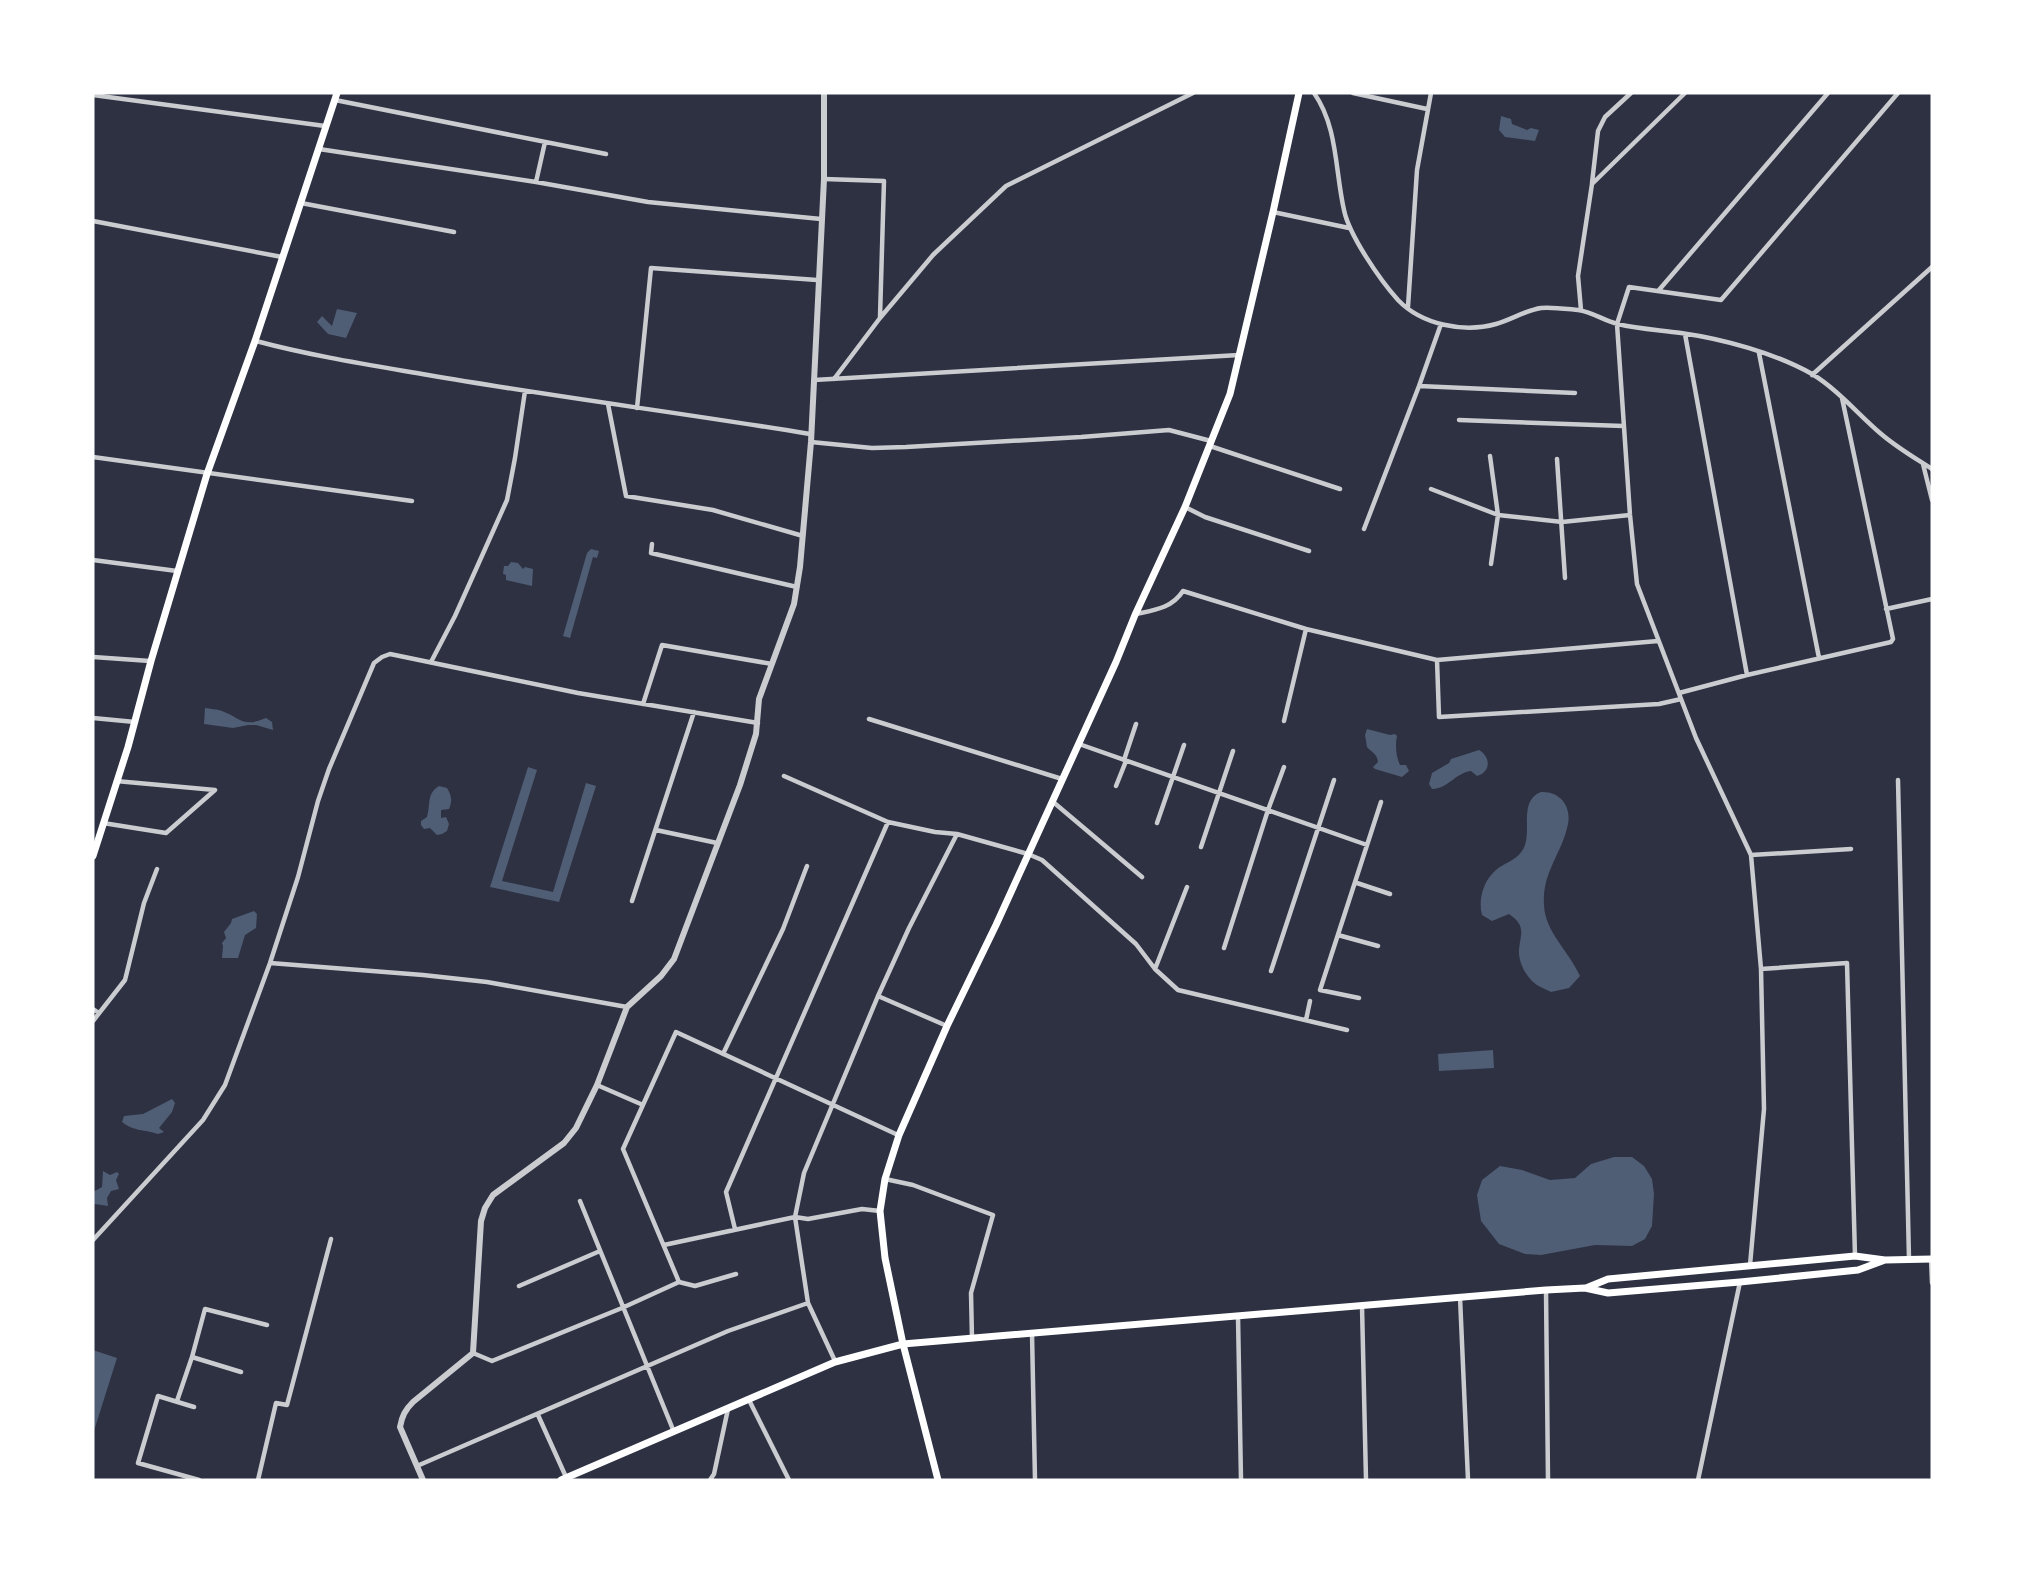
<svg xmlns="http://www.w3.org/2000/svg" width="2025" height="1573" font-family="'IBM Plex Serif',serif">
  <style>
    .water { fill: #4f5d75 }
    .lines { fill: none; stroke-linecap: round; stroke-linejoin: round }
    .minor { stroke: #caccd0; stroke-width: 4.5 }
    .tertiary { stroke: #caccd0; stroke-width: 6 }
    .secondary { stroke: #fff; stroke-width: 7 }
  </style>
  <rect width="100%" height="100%" fill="#2d3142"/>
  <path class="water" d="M1501,116L1511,119L1512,124L1527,130L1531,128L1539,130L1535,141L1505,137L1499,130Z
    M337,309L357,313L346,338L328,334L317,322L322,316L332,326Z
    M591,549L599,551L597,558L593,557L570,638L563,636L587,553Z
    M511,562L518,563L523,569L525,567L533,569L532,586L506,580V575L503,574L504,566H508Z
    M205,708C210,709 217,709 222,711C241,718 242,728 266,718L272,722L273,730L256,725H248L233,728L204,724Z
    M1367,729L1390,735L1395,734L1397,736C1395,745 1396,757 1400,765H1406L1409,771L1402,777L1375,769L1373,767L1378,762C1377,753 1372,753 1367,747L1365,735Z
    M1479,750C1491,757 1491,772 1477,776L1471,771C1455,773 1448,789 1432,789L1429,784L1432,773L1449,763L1451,759Z
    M528,767L537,770L502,881L553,892L586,783L596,786L559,902L490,887Z
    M439,786L447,788C451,795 453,800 449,809L441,810V818L446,817L449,824L447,831L442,834L437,835L430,828L424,829L421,825V821L427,817C431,804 426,794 439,786Z
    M1541,792C1562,791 1573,809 1567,828C1564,842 1556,855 1551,868C1546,879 1543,892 1544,905C1545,932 1569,951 1580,976L1569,988L1551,992C1545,989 1537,986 1532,981C1524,973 1518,960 1519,949C1521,932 1526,926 1509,914L1492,921L1482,915C1478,900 1483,881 1496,870C1504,863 1515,861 1522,851C1534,834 1517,801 1541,792Z
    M254,911L257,914L256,928L245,935L238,958H222L223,946L222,943L226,938L224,932L231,923L232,919Z
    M1493,1050L1494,1068L1439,1071L1438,1054Z
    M172,1099L175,1103L172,1112L159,1128L164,1132L158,1134C144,1129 135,1132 122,1122L124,1116L143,1114Z
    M1614,1157H1632L1644,1166L1652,1179L1654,1194L1652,1226L1645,1239L1632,1246L1595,1245L1541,1255L1525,1254L1499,1244L1481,1221L1477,1195L1482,1180L1500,1166L1522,1170L1550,1180L1575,1178L1591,1164Z
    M103,1171L110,1175L117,1172L119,1174L116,1180L119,1189L111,1191L107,1198L108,1206L95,1204L93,1206V1192L102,1187Z
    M93,1350L117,1358L93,1434Z"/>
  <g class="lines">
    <path class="minor" d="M1314,93C1338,127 1335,171 1344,210C1349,235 1380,280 1398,300C1422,325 1464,333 1496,324C1511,320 1526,310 1541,308C1552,307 1567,309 1578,310C1593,312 1604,321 1618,324C1638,329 1660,330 1681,333C1723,339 1775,353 1812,374C1837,389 1858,414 1880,433C1896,447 1915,458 1932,469
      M1353,93L1427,109
      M93,95L325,126
      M335,100L606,154
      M319,149L536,182L648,202L821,219
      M824,179L884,181L880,317
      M536,182L545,142
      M1592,183L1598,131L1605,117L1631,93
      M301,203L454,232
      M1273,212L1349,228
      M93,221L282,257
      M1659,290L1828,93
      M1408,307L1417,170L1431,93
      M1581,310L1578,276L1592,184L1685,93
      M1685,334L1747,675
      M256,341C312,356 370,365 428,375C555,397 683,413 810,434
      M1759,353L1819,658
      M1812,375L1932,267
      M834,379L880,318L933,255L1006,186L1193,93
      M814,380L1239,355
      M1419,386L1575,393
      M608,404L626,496L713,510L803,536
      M637,408L651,268L817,280
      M1459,420L1623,426
      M811,442L872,448L906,447L1081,437L1169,430L1211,441
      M1210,446L1340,489
      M1490,456L1498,515L1491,564
      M93,457L412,501
      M1557,459L1565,578
      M1923,464L1932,500
      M1431,489L1498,515L1562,522L1630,515
      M1185,507L1205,517L1309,551
      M1364,529L1419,386L1441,324
      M652,544L651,553L797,587
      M93,560L177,571
      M1886,609L1932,599
      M1136,614C1155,610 1172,608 1183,591L1306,629L1437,660L1658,641
      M93,657L150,661
      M1437,660L1439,717L1659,704L1681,699
      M431,662L455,616L507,500L515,458L525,391
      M1679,693L1747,675L1891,642L1893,639L1842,398
      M643,704L662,645L772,664
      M93,718L135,722
      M869,719L1062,779
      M1284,721L1306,629
      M1079,744L1367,845
      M1124,760L1136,724
      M784,776L888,822L935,832L957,834L1028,854L1042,860L1136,944L1155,969L1178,990L1347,1030
      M1898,780L1909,1259
      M1116,786L1126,761
      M1052,801L1142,877
      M103,823L166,833L215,790L116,781
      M1157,823L1184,745
      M656,830L717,843
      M1201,847L1233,751
      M1751,855L1851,849
      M1357,883L1390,894
      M632,901L694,712
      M1338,935L1378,946
      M1224,948L1268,810L1284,767
      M270,963L423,975L487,982L627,1007
      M1155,969L1187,887
      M1761,969L1847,963L1855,1256
      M1271,971L1334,780
      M878,996L947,1026
      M1359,998L1320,990L1381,802
      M93,1009L99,1013
      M1306,1020L1310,1001
      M93,1021L125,980L144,903L157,869
      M723,1054L783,929L807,866
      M597,1085L643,1105
      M885,1179L913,1185L993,1215L971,1293L972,1339
      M580,1201L674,1432
      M735,1229L726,1192L888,822
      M93,1240L203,1120L225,1085L270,963L298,877L318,801L329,769L374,663L382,657L390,654L578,693L758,723
      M664,1245L795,1217L808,1219L862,1209L880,1211
      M1931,1259L1932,1283
      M1750,1265L1764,1109L1761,969L1751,855L1696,738L1637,584L1630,515L1617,324L1629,287L1721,300L1898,93
      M736,1274L695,1286L679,1282L623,1149L676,1032L898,1135
      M519,1286L600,1251
      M1546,1290L1548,1480
      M1460,1297L1468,1480
      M1362,1306L1366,1480
      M1238,1316L1241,1480
      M1032,1333L1035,1480
      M473,1353L492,1361L622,1308L679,1282
      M192,1357L241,1372
      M835,1361L808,1303L795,1217L804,1173L878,996L909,928L957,834
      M749,1400L789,1480
      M177,1401L192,1357L205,1309L267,1325
      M194,1407L158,1396L138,1463L199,1480
      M538,1415L566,1477
      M417,1466L728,1331L808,1303
      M258,1480L276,1403L287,1405L331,1239
      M710,1480L714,1474L728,1409
      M1698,1480L1740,1282"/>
    <path class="tertiary" d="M423,1480L400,1427C402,1416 405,1410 413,1402L473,1353L481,1221L485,1208L493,1195L564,1143L576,1128L597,1085L627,1007L661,976L674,959L740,785L756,734L759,699L794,604L800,567L811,442L824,179V93"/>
    <path class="secondary" d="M93,856L128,747L151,661L207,474L255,341L337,93
      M1586,1288L1608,1279L1855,1256L1885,1260L1932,1259
      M561,1480L835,1362L903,1344L1546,1290L1585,1288L1608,1293L1740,1282L1858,1270L1885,1260
      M938,1480L903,1344L885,1258L880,1211L885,1179L899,1135L947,1026L996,925L1116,662L1135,615L1185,507L1230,394L1273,212L1299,93"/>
  </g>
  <rect width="2025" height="1573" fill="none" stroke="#ffffff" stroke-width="189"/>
</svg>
